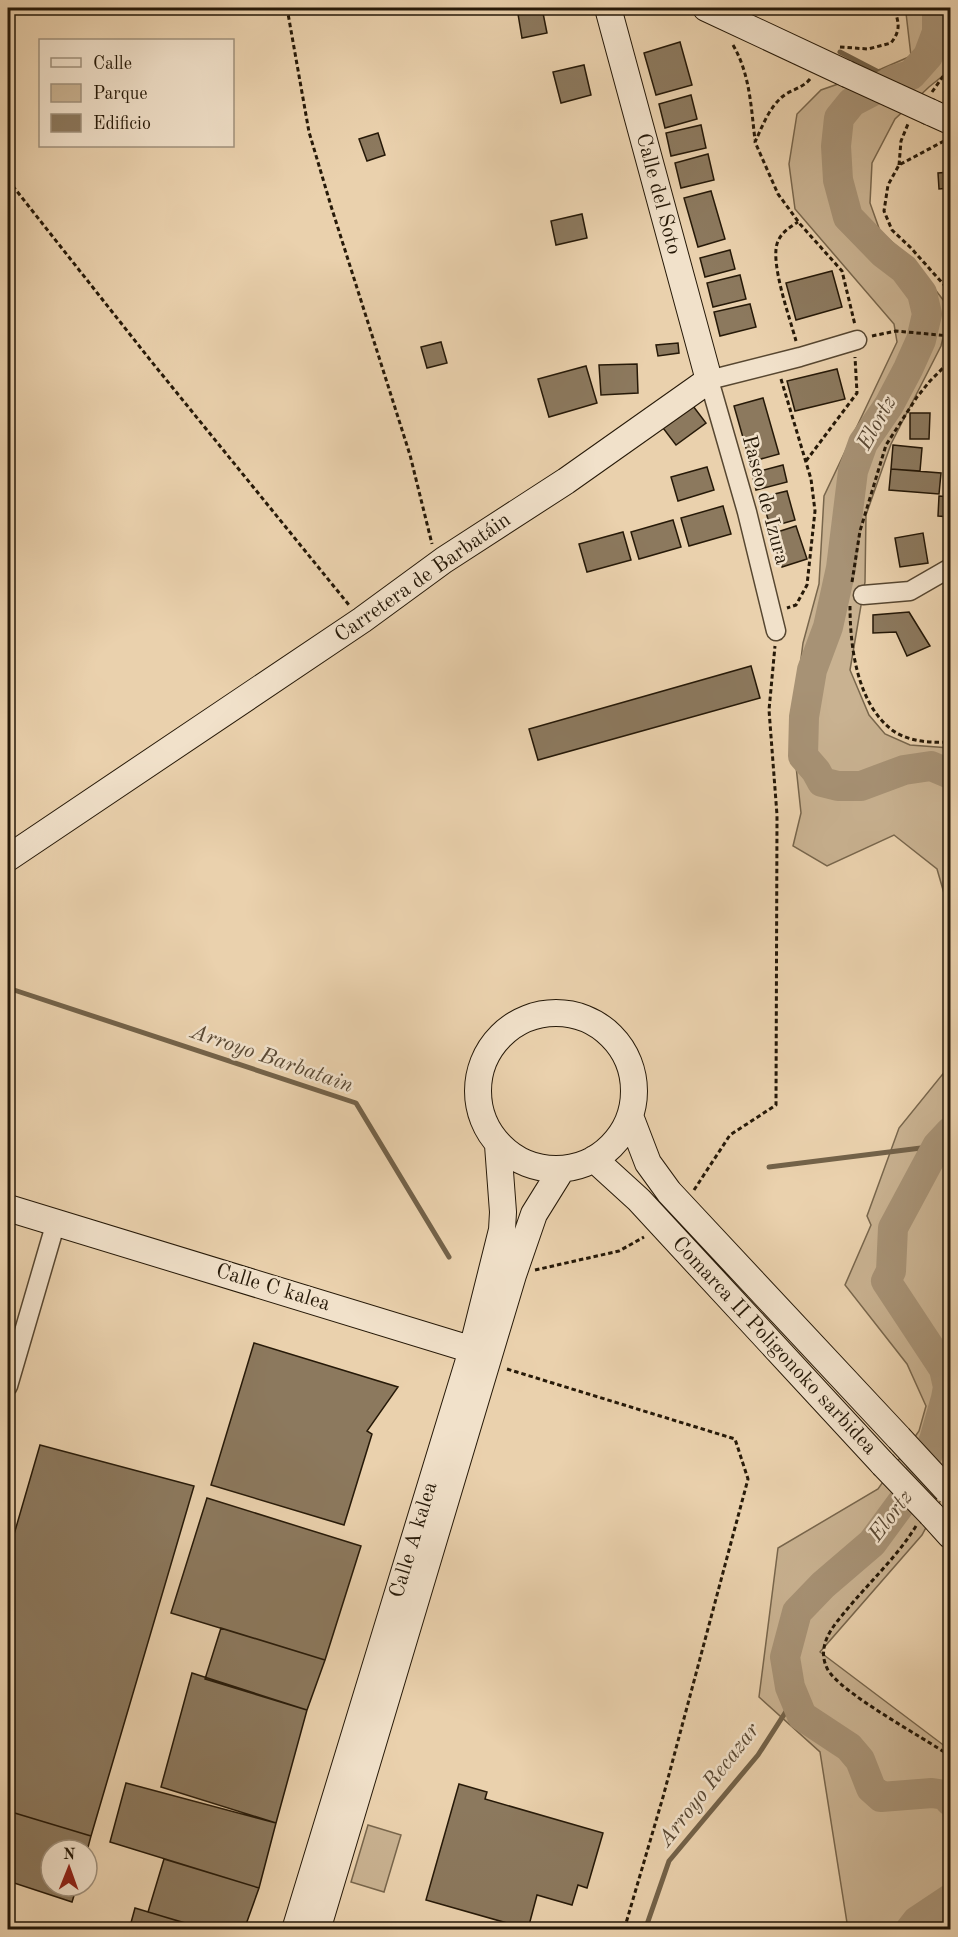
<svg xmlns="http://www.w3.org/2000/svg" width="958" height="1937" font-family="'Old Standard TT',serif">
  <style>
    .green { fill: #c9b291; stroke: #78664c; stroke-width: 1.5 }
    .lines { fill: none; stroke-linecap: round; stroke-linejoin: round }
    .stream { stroke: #736249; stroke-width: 5 }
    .river { stroke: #a79275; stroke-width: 30 }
    .building { fill: #8c795e; stroke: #261908; stroke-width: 1.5 }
    .street-casing { stroke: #574731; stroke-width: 21 }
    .secondary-casing { stroke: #261908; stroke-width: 28 }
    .path { stroke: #261908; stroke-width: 3; stroke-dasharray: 4.5 3; stroke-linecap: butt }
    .street { stroke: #f1e1ca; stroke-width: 18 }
    .secondary { stroke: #f1e1ca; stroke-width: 26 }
    .secondary-bridge-casing { stroke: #261908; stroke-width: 28; stroke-linecap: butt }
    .secondary-bridge { stroke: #f1e1ca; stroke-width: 26 }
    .labels { text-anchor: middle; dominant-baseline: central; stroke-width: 5; stroke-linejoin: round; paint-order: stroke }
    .street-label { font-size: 21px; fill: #261908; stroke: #f1e1ca }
    .water-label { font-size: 22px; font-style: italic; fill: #5a4934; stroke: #f1e1ca }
  </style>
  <rect width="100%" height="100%" fill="#ead1ad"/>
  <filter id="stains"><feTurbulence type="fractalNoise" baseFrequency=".00333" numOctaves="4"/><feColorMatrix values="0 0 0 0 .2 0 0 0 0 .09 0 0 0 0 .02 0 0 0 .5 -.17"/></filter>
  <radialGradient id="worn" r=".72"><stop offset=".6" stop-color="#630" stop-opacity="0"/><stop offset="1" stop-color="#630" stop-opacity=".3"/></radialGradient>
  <path class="green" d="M901,8H950V70L929,87L895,119L872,163L870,203L880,231L915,263L950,309L941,346L891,444L866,515L865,582L850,670L869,715L885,734L910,745L950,748V914L937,869L894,835L827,866L793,846L801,813L792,729L803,643L819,584L824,496L897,342L894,324L795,209L789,164L797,114L821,90L881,69L911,56L906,13Z
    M950,1065V1483L922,1535L820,1652L950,1750V1929H848L820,1752L759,1697L778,1548L878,1489L919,1431L926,1406L907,1364L845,1285L871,1225L867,1216L899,1128Z
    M368,1825L401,1835L384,1892L351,1882Z"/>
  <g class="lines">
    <path class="stream" d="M840,52L894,80
      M8,988L356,1103L449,1257
      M769,1167L937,1146
      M645,1930L669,1861L758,1755L794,1699"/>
    <path class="river" d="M937,8V32L928,56L911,75L894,80L852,102L839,118L836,146L838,180L848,217L883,253L904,269L922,293L927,314L921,340L908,369L889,405L863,443L853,471L841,568L828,627L812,670L804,717L803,756L816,771L822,782L838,786H861L904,770L931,766L950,774
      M950,1132L937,1146L893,1228L891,1271L886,1281L944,1369L948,1387L946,1398L934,1440L914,1486L872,1543L823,1585L797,1612L785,1657L790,1687L802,1716L849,1747L860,1760L871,1788L881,1797L932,1793L945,1795L950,1801
      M910,1930L917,1921L950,1899"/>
  </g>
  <path class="building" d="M517,8H542L547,33L522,38Z
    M680,42L692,85L656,95L644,53Z
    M584,65L591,95L561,103L553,72Z
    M691,95L697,119L665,128L659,104Z
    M701,125L706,148L671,156L666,133Z
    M378,133L385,155L367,161L359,139Z
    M708,154L714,180L681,188L675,163Z
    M950,172V188L939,189L938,173Z
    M711,191L725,239L698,247L684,198Z
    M582,214L587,238L556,245L551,221Z
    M730,250L735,269L705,277L700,258Z
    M832,271L842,307L796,320L786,283Z
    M740,275L746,299L713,307L707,283Z
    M750,304L756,327L720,336L714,312Z
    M441,342L447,363L427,368L421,347Z
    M678,343L679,353L658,356L656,345Z
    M637,364L638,393L601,395L599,365Z
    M586,366L597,403L549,417L538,379Z
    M837,369L845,399L795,411L787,381Z
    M763,398L779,454L750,462L734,406Z
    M693,406L706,423L676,445L663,428Z
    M910,413H930L929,439H910Z
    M893,445L922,448L920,471L891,469Z
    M783,465L787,482L756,490L752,473Z
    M707,467L714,490L678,501L671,477Z
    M891,469L941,473L939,494L889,490Z
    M787,491L795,520L770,527L762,497Z
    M939,496L950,497V517L938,516Z
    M723,506L731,534L689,546L681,518Z
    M673,520L681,547L639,559L631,532Z
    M796,526L807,559L782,567L771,534Z
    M623,532L631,560L587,572L579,544Z
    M923,533L928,563L900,567L895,538Z
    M909,612L930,646L907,656L896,632L873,633V615Z
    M751,666L760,698L538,760L529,729Z
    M254,1343L398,1387L367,1431L372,1434L344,1525L211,1485Z
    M40,1445L194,1486L91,1836L8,1811V1555Z
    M207,1498L361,1546L325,1660L171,1613Z
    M221,1628L325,1660L307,1710L205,1679Z
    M192,1673L307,1710L276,1823L161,1787Z
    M126,1783L276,1823L259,1888L110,1842Z
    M459,1784L487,1792L485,1799L603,1833L587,1888L578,1885L572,1905L537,1895L528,1929L426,1900Z
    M8,1811L91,1836L87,1851L51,1850V1886H77L72,1902L8,1881Z
    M164,1859L259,1888L244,1930H209L148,1912Z
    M135,1908L208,1930H129Z"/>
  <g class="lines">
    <defs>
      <path id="street" d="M863,595L910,591L950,568
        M776,631L747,512L709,380L800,357L857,340
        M8,1386L56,1222"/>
      <path id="secondary" d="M706,8L847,74
        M930,112L950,121
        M8,858L362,620L444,560L566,481L709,380L608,8
        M478 1091a78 78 0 1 1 156 0a78 78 0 1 1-156 0Z
        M630,1116L648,1163L669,1192L899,1438
        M594,1159L639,1200L883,1464
        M8,1208L486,1354
        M931,1514L950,1535
        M295,1930L472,1350L502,1230L503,1212L498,1145
        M317,1930L513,1275L534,1214L562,1169"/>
    </defs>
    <use href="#street" class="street-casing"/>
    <use href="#secondary" class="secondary-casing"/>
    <path class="path" d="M287,8L309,132L331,206L410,455L432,544
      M733,45C750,74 751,107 755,140
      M840,47L868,49L891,43C901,30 899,23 894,8
      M810,79C803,88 790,90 782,97C769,108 762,127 755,142L778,194L800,224L842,271L855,325
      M932,92L944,75L950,70
      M944,141L899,165L888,185L884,211L892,230L911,248L945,286L950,298
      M899,165L901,141L908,124
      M8,180L151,361L349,605
      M872,336L896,331L950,336
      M796,341C790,318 769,261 778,241C782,232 790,227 798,222
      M781,379L811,479L815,511L807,585L796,605L787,608
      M806,461L857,393L855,357
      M852,582L860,531L886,445L917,397L930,381L943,368L950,354
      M850,606C850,647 857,703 892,730C909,742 931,743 950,742
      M694,1190L730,1135L776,1105L777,815L769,710L775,646
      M535,1270L619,1251L644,1237
      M507,1369L735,1439L748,1479L663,1797L624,1930
      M916,1526C895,1560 865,1586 840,1618C828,1632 818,1650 827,1668C838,1692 925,1738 950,1756"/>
    <use href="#street" class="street"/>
    <use href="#secondary" class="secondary"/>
    <defs>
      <path id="secondary-bridge" d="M847,74L930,112
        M899,1438L947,1490
        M883,1464L931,1514"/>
    </defs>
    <use href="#secondary-bridge" class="secondary-bridge-casing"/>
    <use href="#secondary-bridge" class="secondary-bridge"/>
  </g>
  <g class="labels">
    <g class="street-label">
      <text transform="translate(658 194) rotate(75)">Calle del Soto</text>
      <text transform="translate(765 500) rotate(75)">Paseo de Izura</text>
      <text transform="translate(423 578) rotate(-35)">Carretera de Barbatáin</text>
      <text transform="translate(273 1288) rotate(17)">Calle C kalea</text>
      <text transform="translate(774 1346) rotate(47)">Comarca II Poligonoko sarbidea</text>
      <text transform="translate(414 1540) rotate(-73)">Calle A kalea</text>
    </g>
    <g class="water-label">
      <text transform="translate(877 423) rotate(-61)">Elortz</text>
      <text transform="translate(272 1059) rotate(19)">Arroyo Barbatain</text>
      <text transform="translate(891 1516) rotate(-53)">Elortz</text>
      <text transform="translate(709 1785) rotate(-52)">Arroyo Recazar</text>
    </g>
  </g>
  <rect width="958" height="1937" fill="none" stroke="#ead1ad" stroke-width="30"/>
  <rect x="9" y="9" width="940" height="1919" fill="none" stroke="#261908" stroke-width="3"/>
  <rect x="15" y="15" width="928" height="1907" fill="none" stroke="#261908" stroke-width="1.5"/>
  <rect x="39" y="39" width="195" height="108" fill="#f1e1ca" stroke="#a0917c" stroke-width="1.5"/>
  <rect x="51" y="58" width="30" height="9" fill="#f1e1ca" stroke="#a0917c" stroke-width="1.5"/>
  <text x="93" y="69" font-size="18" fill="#261908">Calle</text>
  <rect x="51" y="84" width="30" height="18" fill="#c9b291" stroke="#a0917c" stroke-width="1.5"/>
  <text x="93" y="99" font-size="18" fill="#261908">Parque</text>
  <rect x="51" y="114" width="30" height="18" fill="#8c795e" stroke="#a0917c" stroke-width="1.5"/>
  <text x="93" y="129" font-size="18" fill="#261908">Edificio</text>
  <g transform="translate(69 1868) rotate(1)"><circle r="28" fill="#f1e1ca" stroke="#a0917c" stroke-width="1.5"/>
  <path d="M0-4.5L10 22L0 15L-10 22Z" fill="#8f2418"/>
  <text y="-9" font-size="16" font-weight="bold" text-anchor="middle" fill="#261908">N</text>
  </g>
  <rect width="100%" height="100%" filter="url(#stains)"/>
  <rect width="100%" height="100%" fill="url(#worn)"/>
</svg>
